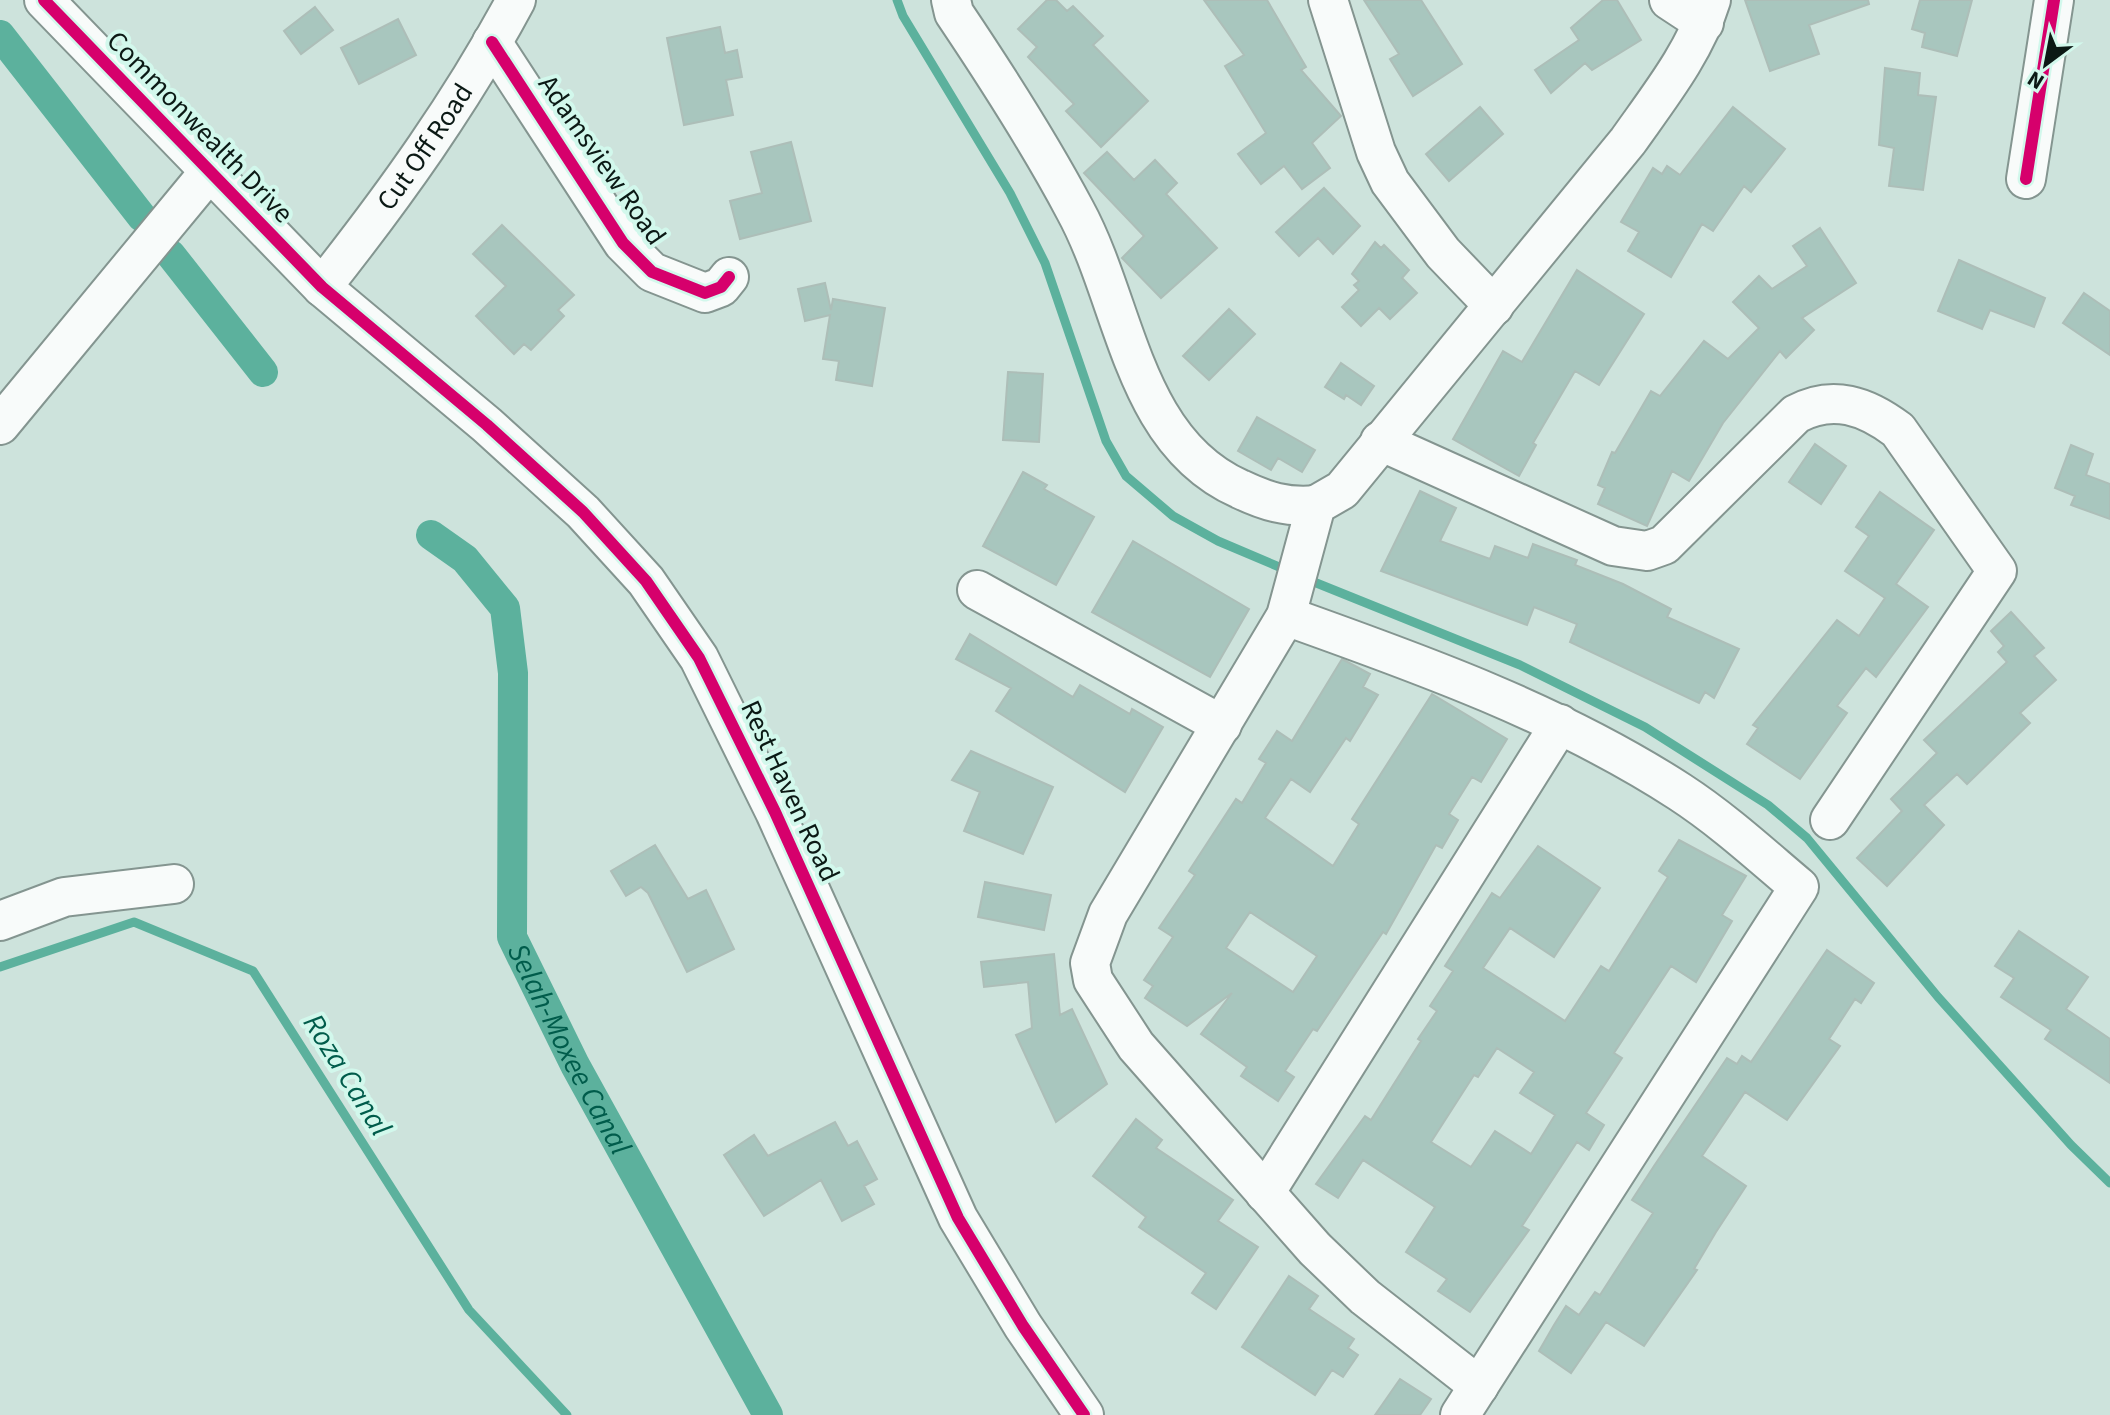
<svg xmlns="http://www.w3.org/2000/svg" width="2110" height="1415" font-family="'Source Sans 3',sans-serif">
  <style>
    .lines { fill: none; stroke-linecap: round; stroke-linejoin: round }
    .stream { stroke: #5cb19d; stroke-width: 9 }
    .canal { stroke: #5cb19d; stroke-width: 30 }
    .building { fill: #a8c6be; stroke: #adbeb8; stroke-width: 2; fill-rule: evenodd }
    .minor-casing { stroke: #849590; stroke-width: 42 }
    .minor { stroke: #f8fbfa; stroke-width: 38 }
    .cycleway-casing { stroke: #d2f8ec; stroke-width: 17 }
    .cycleway { stroke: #d6006c; stroke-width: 12 }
    .labels { text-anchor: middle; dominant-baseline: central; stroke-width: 8; stroke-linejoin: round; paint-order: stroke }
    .street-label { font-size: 28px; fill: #0b1915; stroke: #d2f8ec }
    .water-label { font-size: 30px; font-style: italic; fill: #005c4b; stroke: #d2f8ec }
  </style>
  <rect width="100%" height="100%" fill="#cde3dc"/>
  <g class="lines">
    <path class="stream" d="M897,0L903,16L1010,193L1045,263L1106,441L1126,476L1173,516L1218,541L1291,572
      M1304,578L1520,665L1645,727L1768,805L1807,838L1938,997L2071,1145L2110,1183
      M0,967L134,922L253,971L469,1310L567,1415"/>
    <g class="canal">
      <path d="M0,35L142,217"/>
      <path d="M171,255L263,372"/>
      <path id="s1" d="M431,535L465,559L505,608L513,673L512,937L575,1065L768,1415"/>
    </g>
  </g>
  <path class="building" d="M1047,0H1056L1067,11L1073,6L1103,36L1093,45L1148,101L1101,147L1066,111L1074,104L1028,57L1037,47L1018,29Z
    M1204,0H1267L1306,67L1301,70L1341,116L1312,143L1330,168L1302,189L1284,166L1261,184L1238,154L1266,133L1225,66L1244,55Z
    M1364,0H1421L1462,64L1413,96L1390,59L1399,54Z
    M1603,0H1617L1641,40L1592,70L1585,63L1551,93L1535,70L1579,40L1571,28Z
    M1745,0H1868L1869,4L1809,25L1819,54L1770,71Z
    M1920,0H1972L1957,56L1922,47L1925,33L1912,29Z
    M315,7L333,30L301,54L284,31Z
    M398,19L416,55L359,84L341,48Z
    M720,27L725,53L737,50L742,77L726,80L733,115L684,125L667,38Z
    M1885,68L1920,73L1918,95L1936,97L1923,190L1889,186L1894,148L1879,145Z
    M1480,107L1503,134L1449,181L1426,154Z
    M1733,107L1785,149L1751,192L1744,186L1713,231L1702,224L1671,277L1628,251L1639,232L1621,222L1653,168L1662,174L1667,166L1680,175Z
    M791,142L811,221L740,239L730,201L762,193L751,152Z
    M1107,152L1134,180L1155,160L1177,183L1166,194L1217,248L1161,298L1122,258L1144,236L1084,173Z
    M1324,188L1360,226L1333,254L1318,238L1299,256L1276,232Z
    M502,225L574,295L558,310L564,316L531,350L524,344L514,354L476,316L506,286L473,254Z
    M1820,228L1856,283L1802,318L1814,330L1786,358L1780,351L1723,423L1689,481L1672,471L1647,526L1598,504L1605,488L1598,485L1612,452L1615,453L1651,391L1660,396L1704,341L1728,359L1759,328L1733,302L1759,276L1772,289L1807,266L1793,246Z
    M1375,242L1381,248L1384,245L1409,270L1402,278L1417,293L1390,319L1379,308L1361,326L1342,307L1359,290L1354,285L1359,281L1352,274Z
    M1959,260L2045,298L2034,327L1990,310L1982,329L1938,311Z
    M1577,270L1644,314L1599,385L1575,371L1533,443L1536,445L1519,476L1453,439L1503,351L1522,362Z
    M825,283L831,310L833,299L885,308L872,386L836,380L839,361L823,359L830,315L805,321L798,289Z
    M2084,293L2110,311V355L2063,323Z
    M1229,309L1255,334L1209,380L1183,356Z
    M1341,363L1374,386L1361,405L1346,395L1344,399L1325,387Z
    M1008,372L1043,374L1039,442L1003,440Z
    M1257,417L1315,450L1302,472L1278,458L1271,470L1238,451Z
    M1815,444L1846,466L1821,504L1789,482Z
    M2071,445L2093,454L2086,475L2110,484V519L2071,505L2075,496L2055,488Z
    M1023,472L1047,485L1044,489L1094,517L1056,585L983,546Z
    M1420,491L1456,508L1440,541L1490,559L1495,546L1528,558L1533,544L1577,560L1575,565L1623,584L1671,609L1667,617L1739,649L1714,698L1705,692L1699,703L1570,642L1577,624L1534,607L1527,625L1381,571Z
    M1880,492L1934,530L1896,584L1928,607L1876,677L1866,668L1837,706L1847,713L1800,779L1747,744L1758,728L1753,725L1837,620L1859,636L1885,598L1845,571L1869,536L1856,527Z
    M1133,541L1249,609L1210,677L1092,612Z
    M2011,612L2044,648L2034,656L2056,680L2020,713L2030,723L1967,784L1957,774L1924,805L1944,825L1887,886L1857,858L1902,811L1891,799L1937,753L1924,740L2007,662L1998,652L2004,646L1991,631Z
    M970,634L1073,697L1080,685L1130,714L1132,709L1163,727L1125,792L996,711L1011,688L956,659Z
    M1342,659L1370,674L1363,687L1378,695L1350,741L1346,738L1310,792L1291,779L1265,818L1333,866L1359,824L1352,819L1432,694L1507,739L1481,782L1472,777L1449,814L1458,820L1442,848L1436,845L1386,934L1383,932L1317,1031L1313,1029L1285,1071L1294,1077L1278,1101L1241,1076L1247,1067L1201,1034L1232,993L1187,1026L1145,998L1153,986L1144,980L1173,937L1159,928L1195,875L1189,871L1236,799L1242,803L1266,763L1259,759L1277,731L1292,741ZM1250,912L1317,956L1293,992L1226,948Z
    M971,751L1053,787L1023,854L964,831L980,792L952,780Z
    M1679,840L1746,876L1722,915L1732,921L1696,982L1671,966L1614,1053L1622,1058L1586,1113L1604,1125L1589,1150L1577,1142L1522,1226L1529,1230L1470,1312L1438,1291L1447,1279L1406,1252L1435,1207L1363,1160L1338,1198L1316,1184L1365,1116L1371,1120L1421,1041L1418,1039L1437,1011L1430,1006L1453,971L1445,966L1492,893L1500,898L1538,846L1600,888L1554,957L1510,928L1483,968L1565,1021L1601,966L1609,971L1668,877L1659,871ZM1497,1048L1534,1072L1520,1093L1555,1115L1531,1154L1495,1131L1471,1167L1431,1142L1474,1075L1478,1077Z
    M655,845L688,899L706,890L734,949L687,972L648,893L641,887L626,896L611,871Z
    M985,882L1051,895L1044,930L978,917Z
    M2019,931L2088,977L2066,1009L2110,1039V1083L2045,1039L2051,1030L2001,997L2014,978L1995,966Z
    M1827,950L1874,983L1861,1003L1855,999L1829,1039L1840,1046L1787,1120L1745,1092L1702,1156L1746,1186L1716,1232L1694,1269L1697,1270L1644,1346L1606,1322L1571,1373L1539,1351L1554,1325L1566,1306L1579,1315L1595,1292L1600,1295L1653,1213L1632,1200L1654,1166L1727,1058L1737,1064L1742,1056L1751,1062Z
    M1054,954L1060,1015L1072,1009L1107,1084L1056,1122L1016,1035L1032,1028L1028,982L984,987L981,962Z
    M1136,1119L1162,1140L1156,1148L1233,1200L1218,1221L1258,1247L1216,1309L1192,1293L1206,1273L1139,1227L1146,1217L1093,1176Z
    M835,1122L848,1146L857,1141L877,1179L864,1186L874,1204L842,1221L821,1180L764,1216L724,1155L754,1135L768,1156Z
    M1289,1276L1318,1296L1309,1309L1354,1339L1348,1348L1358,1355L1343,1377L1332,1370L1315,1395L1242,1347Z
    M1400,1379L1431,1399L1420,1415H1375Z"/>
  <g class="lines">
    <defs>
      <g id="minor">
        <path d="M44,0L322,287L487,425L583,512L646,581L699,658L775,812L958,1218L1023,1326L1084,1415"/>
        <path d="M951,0L954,13C997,77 1039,142 1075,210C1126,303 1132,441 1240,489C1265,501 1287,508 1316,505"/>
        <path d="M1328,0L1376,152L1390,182L1443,253L1494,306"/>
        <path d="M1669,0L1704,23"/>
        <path d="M492,42L623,243L652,272L705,293L721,287L729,277"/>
        <path d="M2026,179L2054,0"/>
        <path id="s2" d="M322,287C394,196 461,103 516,0"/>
        <path d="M0,425L210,171"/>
        <path d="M1380,441L1613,546L1647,551L1664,545L1796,414C1833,394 1866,406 1898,430L1997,571L1830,820"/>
        <path d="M977,590L1222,725"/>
        <path d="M1286,616C1421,664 1560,714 1680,792C1723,820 1761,855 1799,887L1460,1415"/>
        <path d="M0,921L64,897L174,884"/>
        <path d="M1265,1193L1560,724"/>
        <path d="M1479,1386L1365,1297L1315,1249L1136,1046L1093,980L1090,963L1108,914L1286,616L1316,505L1342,490L1628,141C1659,97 1695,52 1711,0"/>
      </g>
    </defs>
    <use href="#minor" class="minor-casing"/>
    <use href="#minor" class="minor"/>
    <defs>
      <path id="cycleway" d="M44,0L322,287L487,425L583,512L646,581L699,658L775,812L958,1218L1023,1326L1084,1415
        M492,42L623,243L652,272L705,293L721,287L729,277
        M2026,179L2054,0"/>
    </defs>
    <use href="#cycleway" class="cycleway-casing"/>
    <use href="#cycleway" class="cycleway"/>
  </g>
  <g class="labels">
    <g class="street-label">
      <text transform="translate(200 127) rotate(46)">Commonwealth Drive</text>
      <text stroke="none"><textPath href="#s2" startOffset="174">Cut Off Road</textPath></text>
      <text transform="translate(602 160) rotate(55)">Adamsview Road</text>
      <text transform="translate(790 791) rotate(65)">Rest Haven Road</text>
    </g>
    <g class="water-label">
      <text stroke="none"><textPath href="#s1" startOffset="560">Selah-Moxee Canal</textPath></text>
      <text transform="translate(347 1075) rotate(58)">Roza Canal</text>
    </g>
  </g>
  <g transform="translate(2046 64) rotate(212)" stroke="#d2f8ec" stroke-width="6" paint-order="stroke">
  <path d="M0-6L14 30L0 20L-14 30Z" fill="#0b1915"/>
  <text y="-12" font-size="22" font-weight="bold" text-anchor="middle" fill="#0b1915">N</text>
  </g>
</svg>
